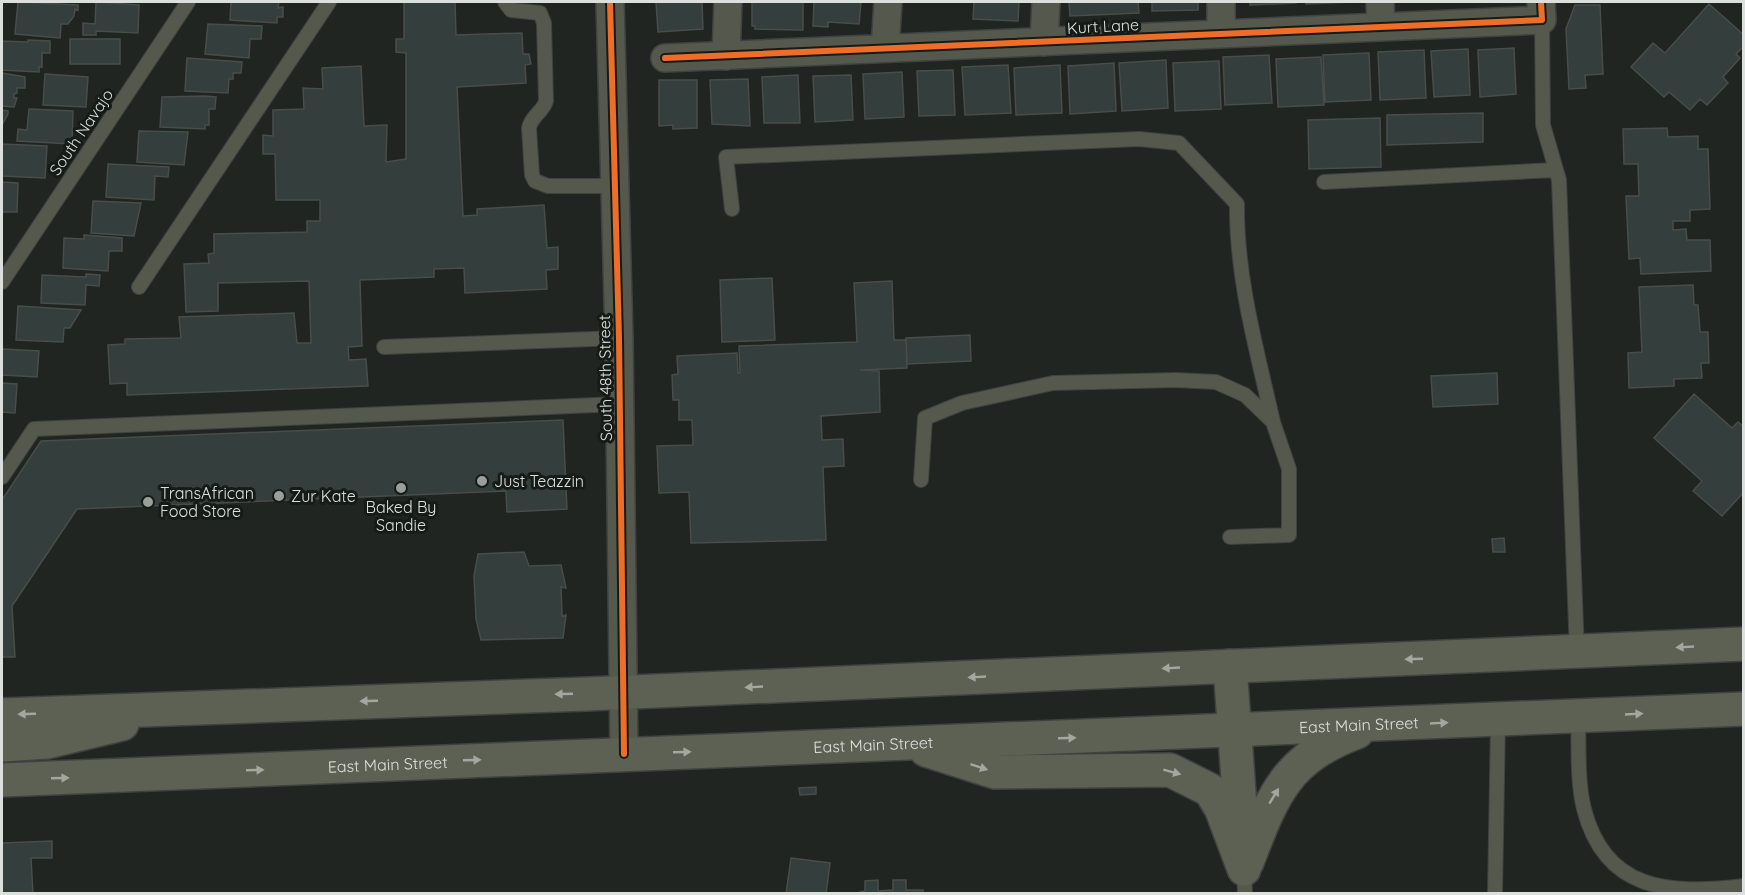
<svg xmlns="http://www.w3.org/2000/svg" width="1745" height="895" font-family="Quicksand,sans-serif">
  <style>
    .building { fill: #343e3c; stroke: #484d4a; stroke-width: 1.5 }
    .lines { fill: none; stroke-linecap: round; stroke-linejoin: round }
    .service-casing { stroke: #3f4240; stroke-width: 16 }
    .minor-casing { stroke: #3f4240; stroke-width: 30 }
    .primary-casing { stroke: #3f4240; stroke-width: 36 }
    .service { stroke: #55584c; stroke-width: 14 }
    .minor { stroke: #55584c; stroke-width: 27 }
    .primary { stroke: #5d6153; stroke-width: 33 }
    .cycleway-casing { stroke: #151c17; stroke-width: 10 }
    .cycleway { stroke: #ee6e29; stroke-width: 6 }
    .oneway { fill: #a3a79f }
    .poi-dot { fill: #9a9f9b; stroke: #151c17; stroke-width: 2 }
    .labels { text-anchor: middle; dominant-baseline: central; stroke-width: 6; stroke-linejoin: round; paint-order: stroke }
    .street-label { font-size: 16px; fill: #dce0dd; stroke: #151c17 }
    .poi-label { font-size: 16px; fill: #dce0dd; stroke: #151c17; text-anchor: start }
  </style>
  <rect width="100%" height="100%" fill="#202521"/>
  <path class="building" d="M18,2L78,5V10L75,9L74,16L68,24H61L60,38L15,34Z
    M96,2L139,5L138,33L96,31V35H83V23L95,24Z
    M231,2H288H279L278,8L283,7V17H277V23L230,20Z
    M404,2H455L456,35L522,33L523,54H529L531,64L525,65L526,83L457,87L463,216L477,215V209L544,205L547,248L558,247V269L546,270L547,289L465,293L464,268L434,269V277L360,280L362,346L348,347L349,360L366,359L368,386L127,395V383L110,384L108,345L125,344V339L181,338L179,317L294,313L297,343H311L309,281L218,283V311L186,312L184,264L209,263L208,254L214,253V234L307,232V221H320V200H276L275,154H263V135L273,136V110L304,109L303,88L323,89L322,68L361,66L364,126L387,125L386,162L406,159V53L396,52V39H404Z
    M656,2H702L703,29L658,32Z
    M752,2H803V30L755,29V26H752Z
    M814,2H861L859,24L828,22V27L813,26Z
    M974,2H1019L1018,21L973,19Z
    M1069,2H1138L1139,13L1070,16Z
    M1152,2H1198V10L1152,11Z
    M1250,2H1296V3L1250,5Z
    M1306,2H1353L1306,4Z
    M1709,4L1744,35V46L1736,54L1740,58L1723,77L1728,83L1707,105L1700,99L1690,110L1669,92L1664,97L1631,67L1653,43L1665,53Z
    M1575,5H1600L1603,74L1585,75L1586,88L1569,89L1566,29Z
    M208,24L262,26L261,39H250L249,58L205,54Z
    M70,39H120V64H70Z
    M28,40L50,41V53H42V67H39V72L2,70V41L28,42Z
    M1514,48L1516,94L1480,97L1478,50Z
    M1468,49L1470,95L1434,97L1431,51Z
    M1424,50L1426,98L1380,100L1378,52Z
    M1369,53L1371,100L1325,102L1323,55Z
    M1269,55L1272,103L1225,105L1223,57Z
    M1321,57L1324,105L1278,107L1276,59Z
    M187,58L242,62L241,73H233V79H229L228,93L185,91Z
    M1166,60L1168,108L1122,111L1119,63Z
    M1219,61L1221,109L1175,111L1173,63Z
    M1114,63L1116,111L1070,114L1068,66Z
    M1008,65L1011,113L965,115L962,67Z
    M1060,65L1062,113L1016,115L1014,68Z
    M953,70L955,115L919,116L917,71Z
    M902,72L904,117L865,119L863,74Z
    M2,73L25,77V88H17V93L14,94V98H17L14,107L2,106Z
    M45,74L88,77L86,107L43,105Z
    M798,75L800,123H764L762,77Z
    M851,75L853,120L815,122L813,76Z
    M748,79L750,126L712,124L710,80Z
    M659,80H697V128L673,129V125L659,126Z
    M205,96L216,97L215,109H209V125H205V129L160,127L162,97Z
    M29,109L73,111L72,144L17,141L18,129L27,130Z
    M2,110L8,111V114L2,125Z
    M1483,113V142L1387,145V115Z
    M1380,118L1381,167L1309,169L1308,120Z
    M1667,128L1668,137L1698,136V149H1708L1710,209L1690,210V221H1673V230L1686,229L1687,240H1710L1711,271L1641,274L1640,258L1629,259L1626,196H1639L1638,164H1624L1623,129Z
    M139,131L188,132L184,165L137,162Z
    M2,144L47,146L45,178L2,176Z
    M108,164L169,167L168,177L155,176L154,200L106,197Z
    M2,182L18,183L17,212H2Z
    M93,201L141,203L134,236L91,233Z
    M84,235L122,238V251H109L108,271L63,268L64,238L84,239Z
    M86,274L100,275L99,286L86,285L85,305L41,303L42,275L86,277Z
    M772,278L775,340L722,342L720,280Z
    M892,281L894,340H906L907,368L860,370L879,371L880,412L821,416L822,440L843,439L844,466L823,467L826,540L691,543L689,492L659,493L657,446L693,445L692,420H679V400H673L672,375L678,374L677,356L737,353L738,373H740L739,346L857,342L854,283Z
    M1693,285L1694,305H1698L1700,332H1708L1709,363H1701L1702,378L1674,379V386L1629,388L1628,353L1642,352L1639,287Z
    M18,306L81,310L70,328H64L63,342L16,340Z
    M970,335L971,361L907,364L906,338Z
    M2,349L39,351L37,377L2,375Z
    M1497,373L1498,404L1433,407L1431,376Z
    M2,383L17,384L15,413L2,412Z
    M1694,394L1732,428L1738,422L1744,427V492L1722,516L1693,491L1702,481L1654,438Z
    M563,420L567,509L507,512L506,491L77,509L12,606L15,657H2V500L41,441Z
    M1504,538L1505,552H1493L1492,539Z
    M524,552L529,566L561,565L566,588L561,587L562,616L566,615L563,638L481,640L476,619L474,576L478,554Z
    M816,787V794L800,795L799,788Z
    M52,841V858H31L33,894H2V843Z
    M791,858L830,863L826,894H786Z
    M878,880V891L893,890V880H906V890H923V894H852L865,891V881Z"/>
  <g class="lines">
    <defs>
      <path id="service" d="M505,2L511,10L540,13L544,23L546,101C543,112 531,116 529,128L532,175L535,181L548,186H615
        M1542,20L1543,125L1559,180L1577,652
        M1324,182L1555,170
        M732,209L726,157L1139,139L1179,143L1237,204C1236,277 1257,351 1273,422
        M2,282L188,2
        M139,287L329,2
        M384,347L619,338
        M2,477L34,429L619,404
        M921,480L925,418L962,403L1053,383L1176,380L1216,382L1245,395L1273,422L1289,469V535L1230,537
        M1578,717C1579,745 1577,782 1584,809C1605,891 1669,895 1744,886
        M1244,869L1245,894
        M1495,894L1498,720"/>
      <path id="minor" d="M610,2L619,338L624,754
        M1221,2V34
        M1380,2L1381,27
        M1044,42L1046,2
        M885,48L888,2
        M726,56L728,2
        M665,58L1542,20L1541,2"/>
      <g id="primary">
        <path d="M1230,666L1242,835"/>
        <path d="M2,715L587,694L1744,644"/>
        <path d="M2,745L47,742L122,724"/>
        <path d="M926,750L995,772L1170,770L1210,790L1221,808L1244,869"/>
        <path id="s1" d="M2,780L1744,709"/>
        <path d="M1247,862C1273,795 1285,759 1357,732"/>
      </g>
    </defs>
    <use href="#service" class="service-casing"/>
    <use href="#minor" class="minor-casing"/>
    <use href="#primary" class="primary-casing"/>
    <use href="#service" class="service"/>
    <use href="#minor" class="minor"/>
    <use href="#primary" class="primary"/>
    <defs>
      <path id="cycleway" d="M610,2L619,338L624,754
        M665,58L1542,20L1541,2"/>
    </defs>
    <use href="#cycleway" class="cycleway-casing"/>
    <use href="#cycleway" class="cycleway"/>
  </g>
  <defs><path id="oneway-solid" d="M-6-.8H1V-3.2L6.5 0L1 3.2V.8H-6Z" transform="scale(1.5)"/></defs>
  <g class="oneway">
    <use href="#oneway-solid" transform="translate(1685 647) rotate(177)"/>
    <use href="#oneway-solid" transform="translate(1414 659) rotate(178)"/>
    <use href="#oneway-solid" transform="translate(1171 668) rotate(177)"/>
    <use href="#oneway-solid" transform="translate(977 677) rotate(177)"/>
    <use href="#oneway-solid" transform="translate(754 687) rotate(177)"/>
    <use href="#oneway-solid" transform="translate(564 694) rotate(178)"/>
    <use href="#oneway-solid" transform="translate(369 701) rotate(178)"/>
    <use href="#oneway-solid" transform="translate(27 714) rotate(178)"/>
    <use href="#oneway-solid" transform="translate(1634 714) rotate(-3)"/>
    <use href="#oneway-solid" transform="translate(1439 723) rotate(-3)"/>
    <use href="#oneway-solid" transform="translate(1067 738) rotate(-2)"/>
    <use href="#oneway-solid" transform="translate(682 752) rotate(-2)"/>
    <use href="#oneway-solid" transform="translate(472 760) rotate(-2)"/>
    <use href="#oneway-solid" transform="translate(979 767) rotate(18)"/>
    <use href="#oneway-solid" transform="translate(255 770) rotate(-2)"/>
    <use href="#oneway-solid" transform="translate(1172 772) rotate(15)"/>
    <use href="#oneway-solid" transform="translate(60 778) rotate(-2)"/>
    <use href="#oneway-solid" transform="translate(1274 796) rotate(-59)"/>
  </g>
  <g class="poi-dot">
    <circle cx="482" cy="481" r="6"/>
    <circle cx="401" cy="488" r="6"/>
    <circle cx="279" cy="496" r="6"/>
    <circle cx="148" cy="502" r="6"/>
  </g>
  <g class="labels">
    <g class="street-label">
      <text transform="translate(1103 26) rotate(-3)">Kurt Lane</text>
      <text transform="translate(81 132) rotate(-56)">South Navajo</text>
      <text transform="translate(605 378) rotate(-91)">South 48th Street</text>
      <text stroke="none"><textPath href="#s1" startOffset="1358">East Main Street</textPath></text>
      <text stroke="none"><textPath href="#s1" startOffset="872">East Main Street</textPath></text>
      <text stroke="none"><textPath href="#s1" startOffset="386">East Main Street</textPath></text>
    </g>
    <g class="poi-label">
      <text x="494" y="481">Just Teazzin</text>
      <text x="160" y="493">TransAfrican<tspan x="160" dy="18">Food Store</tspan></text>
      <text x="291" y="496">Zur Kate</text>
      <text x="401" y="507" text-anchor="middle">Baked By<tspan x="401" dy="18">Sandie</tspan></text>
    </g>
  </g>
  <rect width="1745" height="895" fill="none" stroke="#dce0dd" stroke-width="6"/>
</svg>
